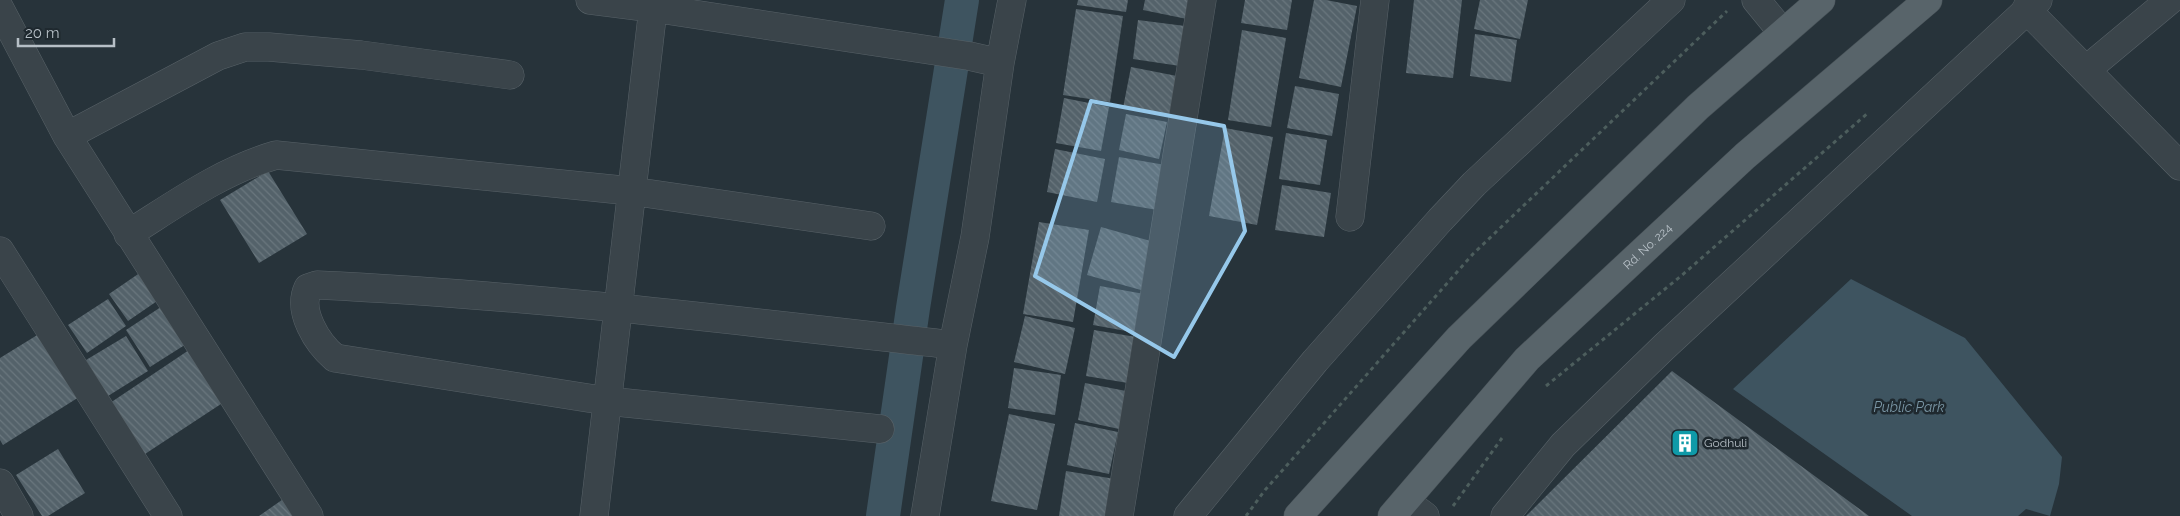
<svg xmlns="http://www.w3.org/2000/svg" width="2180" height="516" font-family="Raleway,sans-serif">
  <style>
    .water { fill: #3e5460 }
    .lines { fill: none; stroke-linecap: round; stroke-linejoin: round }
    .canal { stroke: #3e5460; stroke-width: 34 }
    .building { fill: url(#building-back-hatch) }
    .minor-casing { stroke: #586268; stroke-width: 29 }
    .major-casing { stroke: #465056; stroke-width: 29 }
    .path { stroke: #4d5e5d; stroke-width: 3; stroke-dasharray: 4 4; stroke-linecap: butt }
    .minor { stroke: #3a444a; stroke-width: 28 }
    .major { stroke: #58646a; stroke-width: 28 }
    .marked { fill: #96c8ea; fill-opacity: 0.2; stroke: #96c8ea; stroke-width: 4; stroke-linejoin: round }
    .labels { text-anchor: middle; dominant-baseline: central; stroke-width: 5; stroke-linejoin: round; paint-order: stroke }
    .street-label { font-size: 12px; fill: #b6bfc6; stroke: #1f292f }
    .poi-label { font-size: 12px; fill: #b6bfc6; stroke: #1f292f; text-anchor: start }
    .water-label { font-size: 14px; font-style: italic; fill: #7a96a5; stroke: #1f292f }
  </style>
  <defs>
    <pattern id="building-back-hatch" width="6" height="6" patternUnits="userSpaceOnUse" patternTransform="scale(1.25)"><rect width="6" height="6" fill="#54626a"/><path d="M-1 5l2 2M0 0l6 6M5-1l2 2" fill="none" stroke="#6a777e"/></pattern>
  </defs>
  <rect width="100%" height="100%" fill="#27333a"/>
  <path class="water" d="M1851,279L1965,338L2062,457L2059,484L2050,516L2026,509L2018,516H1912L1733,389Z"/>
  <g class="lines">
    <path class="canal" d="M883,516L913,308L962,0"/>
  </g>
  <path class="building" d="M1078,0H1128L1126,12L1077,5Z
    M1145,0H1190L1187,19L1143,10Z
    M1245,0H1292L1287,30L1241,23Z
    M1314,0H1326L1357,6L1341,87L1299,78Z
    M1414,0H1462L1453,78L1406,73Z
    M1480,0H1528L1520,39L1474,29Z
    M1076,9L1123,16L1110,102L1063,95Z
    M1138,20L1185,26L1180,66L1133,59Z
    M1242,30L1286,38L1271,127L1228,120Z
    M1475,34L1517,40L1511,82L1470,76Z
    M1131,67L1177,76L1169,117L1123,108Z
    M1295,86L1339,94L1332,136L1287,128Z
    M1064,98L1109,107L1101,151L1056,143Z
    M1126,114L1167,122L1159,159L1119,150Z
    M1225,128L1273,137L1257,225L1209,216Z
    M1286,133L1327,140L1320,185L1279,179Z
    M1055,149L1105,159L1097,202L1047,192Z
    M1119,157L1171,166L1163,211L1111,202Z
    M268,171L307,234L259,263L220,200Z
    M1282,185L1331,193L1324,237L1275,230Z
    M1039,222L1089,230L1073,322L1023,314Z
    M1101,227L1154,242L1141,290L1087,275Z
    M144,270L163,297L128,321L109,294Z
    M1100,286L1144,294L1137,333L1093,325Z
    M108,299L126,326L87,353L68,325Z
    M167,303L191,341L150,367L126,330Z
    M1025,316L1075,328L1065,374L1014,362Z
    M47,329L87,392L3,445L0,440V358Z
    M1094,330L1136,337L1128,383L1086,376Z
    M126,336L148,371L108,396L86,360Z
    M192,348L227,400L145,454L110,403Z
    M1014,368L1061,375L1055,415L1008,408Z
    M1672,371L1869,516H1526Z
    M1085,383L1126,391L1119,429L1078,420Z
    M1009,414L1055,424L1037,510L991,501Z
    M1075,423L1118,432L1109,474L1067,465Z
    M58,449L85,493L48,516H42L16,475Z
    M1066,471L1115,479L1109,516H1059Z
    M289,495L303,516H259Z"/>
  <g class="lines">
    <defs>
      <path id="minor" d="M590,0L653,8L969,56L1000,63
        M1756,0L1783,33
        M0,9L67,136L309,516
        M2026,9L2180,166
        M2086,70L2170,0
        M67,136L218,56L245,47H269L361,55L510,75
        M1350,217L1375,0
        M128,234C176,204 221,171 276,155L631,191L871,226
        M0,251L168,516
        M880,429L607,401L335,358C317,343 297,311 308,288L317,285C530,295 742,321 953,345
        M0,483L19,516
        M1405,501L1425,516
        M594,516L654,0
        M925,516L953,345L975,237L1000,63L1012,0
        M1119,516L1202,0
        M1188,516L1315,361L1440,220L1474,184L1671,0
        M1505,516L1563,445L1664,347L2038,0"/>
      <g id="major">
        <path d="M1298,516L1459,338L1698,107L1821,0"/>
        <path id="s1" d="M1392,516L1527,359L1745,156L1928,0"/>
      </g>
    </defs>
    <use href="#minor" class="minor-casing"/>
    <use href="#major" class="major-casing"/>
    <path class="path" d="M1546,386L1681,276L1869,112
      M1453,506L1502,438
      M1246,516L1265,490L1473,254L1727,11"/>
    <use href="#minor" class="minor"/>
    <use href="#major" class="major"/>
  </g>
  <path class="marked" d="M1091,101L1224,126L1245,231L1174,357L1035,276Z"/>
  <defs>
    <symbol id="building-square" viewBox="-11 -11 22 22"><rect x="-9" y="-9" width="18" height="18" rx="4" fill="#0f9aa8" stroke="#1f292f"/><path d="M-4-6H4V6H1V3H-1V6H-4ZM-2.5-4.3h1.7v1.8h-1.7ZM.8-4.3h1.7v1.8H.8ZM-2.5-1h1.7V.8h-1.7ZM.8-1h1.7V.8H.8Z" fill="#fff"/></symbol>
  </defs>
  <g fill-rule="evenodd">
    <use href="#building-square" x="1669" y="427" width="32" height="32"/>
  </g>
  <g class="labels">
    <g class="street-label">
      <text stroke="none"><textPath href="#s1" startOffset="372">Rd. No. 224</textPath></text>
    </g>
    <g class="poi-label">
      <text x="1704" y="443">Godhuli</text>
    </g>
    <g class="water-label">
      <text x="1909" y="407">Public Park</text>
    </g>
  </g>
  <path d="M18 38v8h96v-8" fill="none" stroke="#b6bfc6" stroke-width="2.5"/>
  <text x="25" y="38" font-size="15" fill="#b6bfc6" stroke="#1f292f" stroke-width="4" paint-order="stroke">20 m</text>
</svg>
